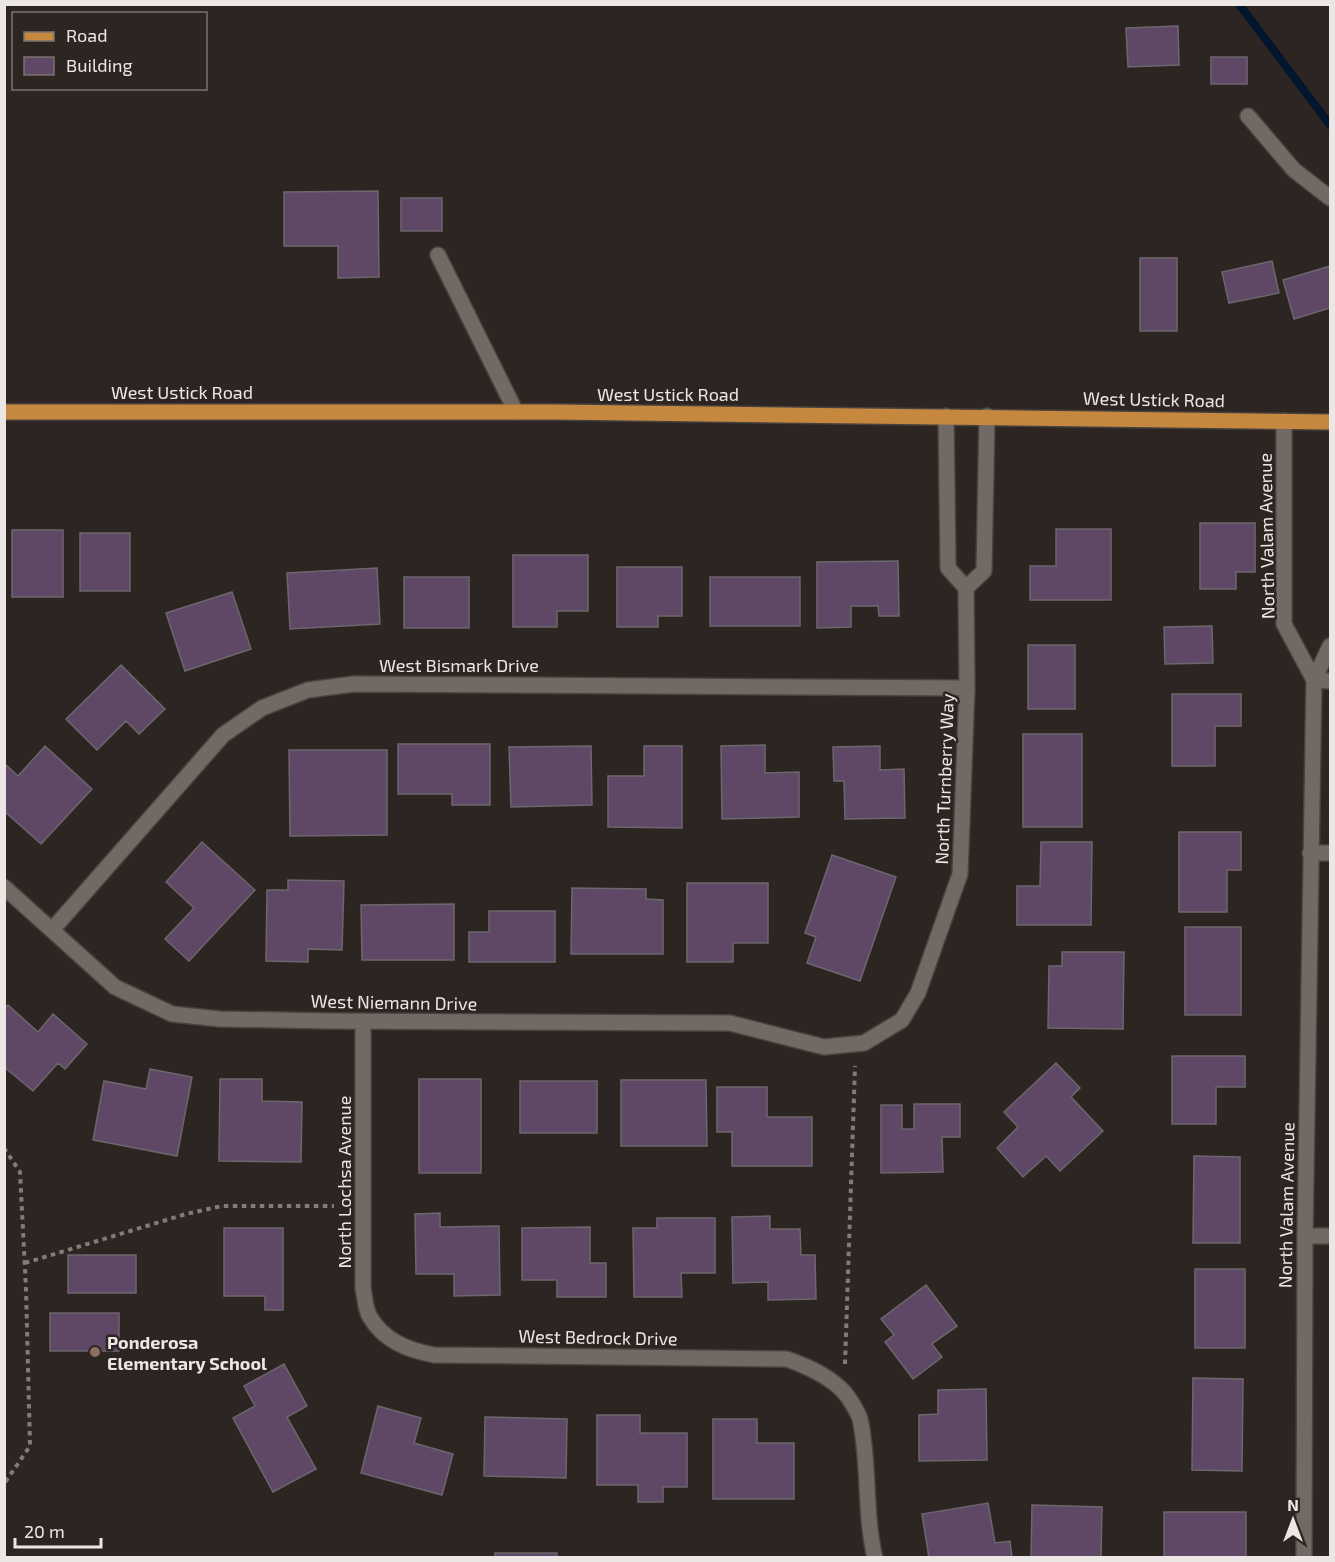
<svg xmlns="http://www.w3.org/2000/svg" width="1335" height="1562" font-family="'Exo 2',sans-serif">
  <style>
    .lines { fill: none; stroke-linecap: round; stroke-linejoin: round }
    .stream { stroke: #03162e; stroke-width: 8 }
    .building { fill: #5f4865; stroke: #6c676e; stroke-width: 1.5 }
    .minor-casing { stroke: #48423f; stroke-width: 18 }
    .major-casing { stroke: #48423f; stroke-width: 18 }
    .path { stroke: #817b79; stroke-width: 4; stroke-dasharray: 4.5 4.5; stroke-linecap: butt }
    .minor { stroke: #706964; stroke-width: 15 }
    .major { stroke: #c6883f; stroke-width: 15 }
    .education-dot { fill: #8d6e63; stroke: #2c2522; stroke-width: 2 }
    .labels { text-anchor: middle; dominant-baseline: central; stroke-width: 5; stroke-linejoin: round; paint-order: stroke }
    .street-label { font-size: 18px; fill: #ece7e5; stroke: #2c2522 }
    .poi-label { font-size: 18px; font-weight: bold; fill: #ece7e5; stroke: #2c2522; text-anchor: start }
  </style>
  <rect width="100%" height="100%" fill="#2c2522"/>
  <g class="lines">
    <path class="stream" d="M1239,4L1330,125"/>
  </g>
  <path class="building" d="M1178,26L1179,65L1128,67L1126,28Z
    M1211,57H1247V84H1211Z
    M378,191L379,277L338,278V246H284V192Z
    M401,198H442V231H401Z
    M1140,258H1177V331H1140Z
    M1272,261L1279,293L1229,303L1222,272Z
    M1330,266V308L1294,319L1283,280Z
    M1200,523H1255V572H1236V589H1200Z
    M1056,529H1111V600H1030V566H1056Z
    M12,530H63V597H12Z
    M80,533H130V591H80Z
    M513,555H588V611H557V627H513Z
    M898,561L899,616H879L878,606H851V627L817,628V562Z
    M617,567H682V616H658V627H617Z
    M377,568L380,624L290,629L287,573Z
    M404,577H469V628H404Z
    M710,577H800V626H710Z
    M232,592L251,649L185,671L166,613Z
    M1212,626L1213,663L1165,664L1164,627Z
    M1028,645H1075V709H1028Z
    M121,665L165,709L139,734L126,721L97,750L66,719Z
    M1172,694H1241V726H1215V766H1172Z
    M1023,734H1082V827H1023Z
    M398,744H490V805H452V794H398Z
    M765,745V773L799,772V817L722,819L721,746Z
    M45,746L92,789L41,844L4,811V763L18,776Z
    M591,746L592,805L511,807L509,747Z
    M644,746H682V828L608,827V776H644Z
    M880,746V770L904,769L905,818L845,819L844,781H834L833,747Z
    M289,750H387V835L290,836Z
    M1179,832H1241V870H1227V912H1179Z
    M202,842L255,890L189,961L165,939L194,908L166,882Z
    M1041,842H1092L1091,925H1017V886H1040Z
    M832,855L896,877L860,981L807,963L816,937L805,933Z
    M288,880L344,881L342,950L308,949V962L266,961L267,890H288Z
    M687,883H768V943H733V962H687Z
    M572,888L646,889V899L663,900V954H571Z
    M454,904V960H362L361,905Z
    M489,911H555V962H469V932H489Z
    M1185,927H1241V1015H1185Z
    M1062,952H1124L1123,1029L1048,1028L1049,966H1062Z
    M8,1005L38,1032L53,1014L87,1044L65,1069L58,1063L33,1091L4,1067V1008Z
    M1172,1056H1245V1087H1216V1124H1172Z
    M1056,1063L1080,1088L1071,1097L1103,1131L1060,1171L1046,1156L1023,1177L997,1148L1018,1127L1004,1112Z
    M150,1069L192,1077L177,1156L93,1140L104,1081L146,1089Z
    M220,1079H262V1101L302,1102L301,1162L219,1161Z
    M419,1079H481V1173H419Z
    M621,1080H706L707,1146H621Z
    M520,1081H597V1133H520Z
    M717,1087H767V1117H812V1166H732V1132H717Z
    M914,1104H960V1137H942L943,1172L881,1173V1105H902V1129H914Z
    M1194,1156L1240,1157V1243H1193Z
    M440,1213V1227L499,1226L500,1295L454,1296V1274H416L415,1214Z
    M770,1216V1229H800L801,1255H815L816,1299L768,1300V1282L733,1283L732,1217Z
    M657,1218H715V1273H681L682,1297H634L633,1228H657Z
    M590,1227V1263H606V1297H557V1280H522V1228Z
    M224,1228H283V1310H265V1296H224Z
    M68,1255H136V1293H68Z
    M1195,1269H1245V1348H1195Z
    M926,1285L957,1326L932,1344L942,1357L913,1379L885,1342L894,1335L881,1319Z
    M50,1313H119V1351H50Z
    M284,1364L307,1406L287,1417L316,1469L273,1492L233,1418L255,1406L244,1386Z
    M1193,1378L1243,1379L1242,1471L1192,1470Z
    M986,1389L987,1460L919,1461V1415L938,1414V1390Z
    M378,1406L421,1418L414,1443L453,1454L442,1495L361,1473Z
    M597,1415H640V1433H687V1487H663V1502H638V1485H597Z
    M485,1417L567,1419L566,1478L484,1476Z
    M713,1419H757V1443H794V1499H713Z
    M988,1503L995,1543L1010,1541L1012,1558H929L922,1514Z
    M1032,1505L1102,1507L1101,1558H1031Z
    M1164,1512H1246V1557L1164,1558Z
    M495,1553H557V1558H495Z"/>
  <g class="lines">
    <defs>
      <path id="minor" d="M1248,116L1294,170L1330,198
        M438,255L516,412
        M946,416L948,568L966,588L984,571L987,416
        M1284,421V624L1314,680L1330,646
        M1310,853H1330
        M4,887L115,987L172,1014L220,1019L331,1021L730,1023L824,1047L864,1043L902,1020L918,993L960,874L967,688L966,588
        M52,930L223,735L262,708L308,690L354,684L967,688
        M363,1022V1288C365,1297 365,1309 370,1317C384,1341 408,1350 434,1355L787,1359C806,1366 825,1374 840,1388C847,1394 857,1410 860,1419C870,1464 864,1512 875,1558
        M1305,1236H1330
        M1304,1558L1305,1236L1314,680L1330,681"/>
      <path id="major" d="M4,412H556L1330,422"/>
    </defs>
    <use href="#minor" class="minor-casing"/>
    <use href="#major" class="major-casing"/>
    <path class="path" d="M4,1148L20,1172L26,1289L30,1446L4,1484
      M25,1263L186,1214L222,1206H334
      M845,1364L855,1066"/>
    <use href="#minor" class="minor"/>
    <use href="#major" class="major"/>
  </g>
  <circle class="education-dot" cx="95" cy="1352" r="6"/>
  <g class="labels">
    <g class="street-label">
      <text x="182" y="392">West Ustick Road</text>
      <text x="668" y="394">West Ustick Road</text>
      <text transform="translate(1154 399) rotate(1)">West Ustick Road</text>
      <text transform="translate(1266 536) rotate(-91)">North Valam Avenue</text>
      <text x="459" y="665">West Bismark Drive</text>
      <text transform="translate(944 779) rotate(-88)">North Turnberry Way</text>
      <text transform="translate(394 1002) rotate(1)">West Niemann Drive</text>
      <text transform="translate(344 1182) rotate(-90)">North Lochsa Avenue</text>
      <text transform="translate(1286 1205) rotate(-89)">North Valam Avenue</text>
      <text transform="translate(598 1337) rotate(1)">West Bedrock Drive</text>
    </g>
    <g class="poi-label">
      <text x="107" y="1342">Ponderosa<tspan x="107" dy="21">Elementary School</tspan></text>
    </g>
  </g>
  <rect width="1335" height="1562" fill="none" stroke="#ece7e5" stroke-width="12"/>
  <rect x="12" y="12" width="195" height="78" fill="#2c2522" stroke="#797370" stroke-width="1.5"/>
  <rect x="24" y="32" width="30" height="9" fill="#c6883f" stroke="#797370" stroke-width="1.5"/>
  <text x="66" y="42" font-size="18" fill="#ece7e5">Road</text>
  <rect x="24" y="57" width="30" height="18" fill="#5f4865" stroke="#797370" stroke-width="1.5"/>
  <text x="66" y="72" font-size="18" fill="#ece7e5">Building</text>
  <g transform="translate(1293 1520)" stroke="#2c2522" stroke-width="4.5" paint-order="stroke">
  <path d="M0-4.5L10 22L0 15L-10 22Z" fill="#ece7e5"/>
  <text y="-9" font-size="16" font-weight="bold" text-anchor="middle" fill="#ece7e5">N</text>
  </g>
  <path d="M15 1538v9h86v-9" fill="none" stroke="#ece7e5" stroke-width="3"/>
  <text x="24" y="1538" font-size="18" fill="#ece7e5" stroke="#2c2522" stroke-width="4.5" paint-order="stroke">20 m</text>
</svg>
